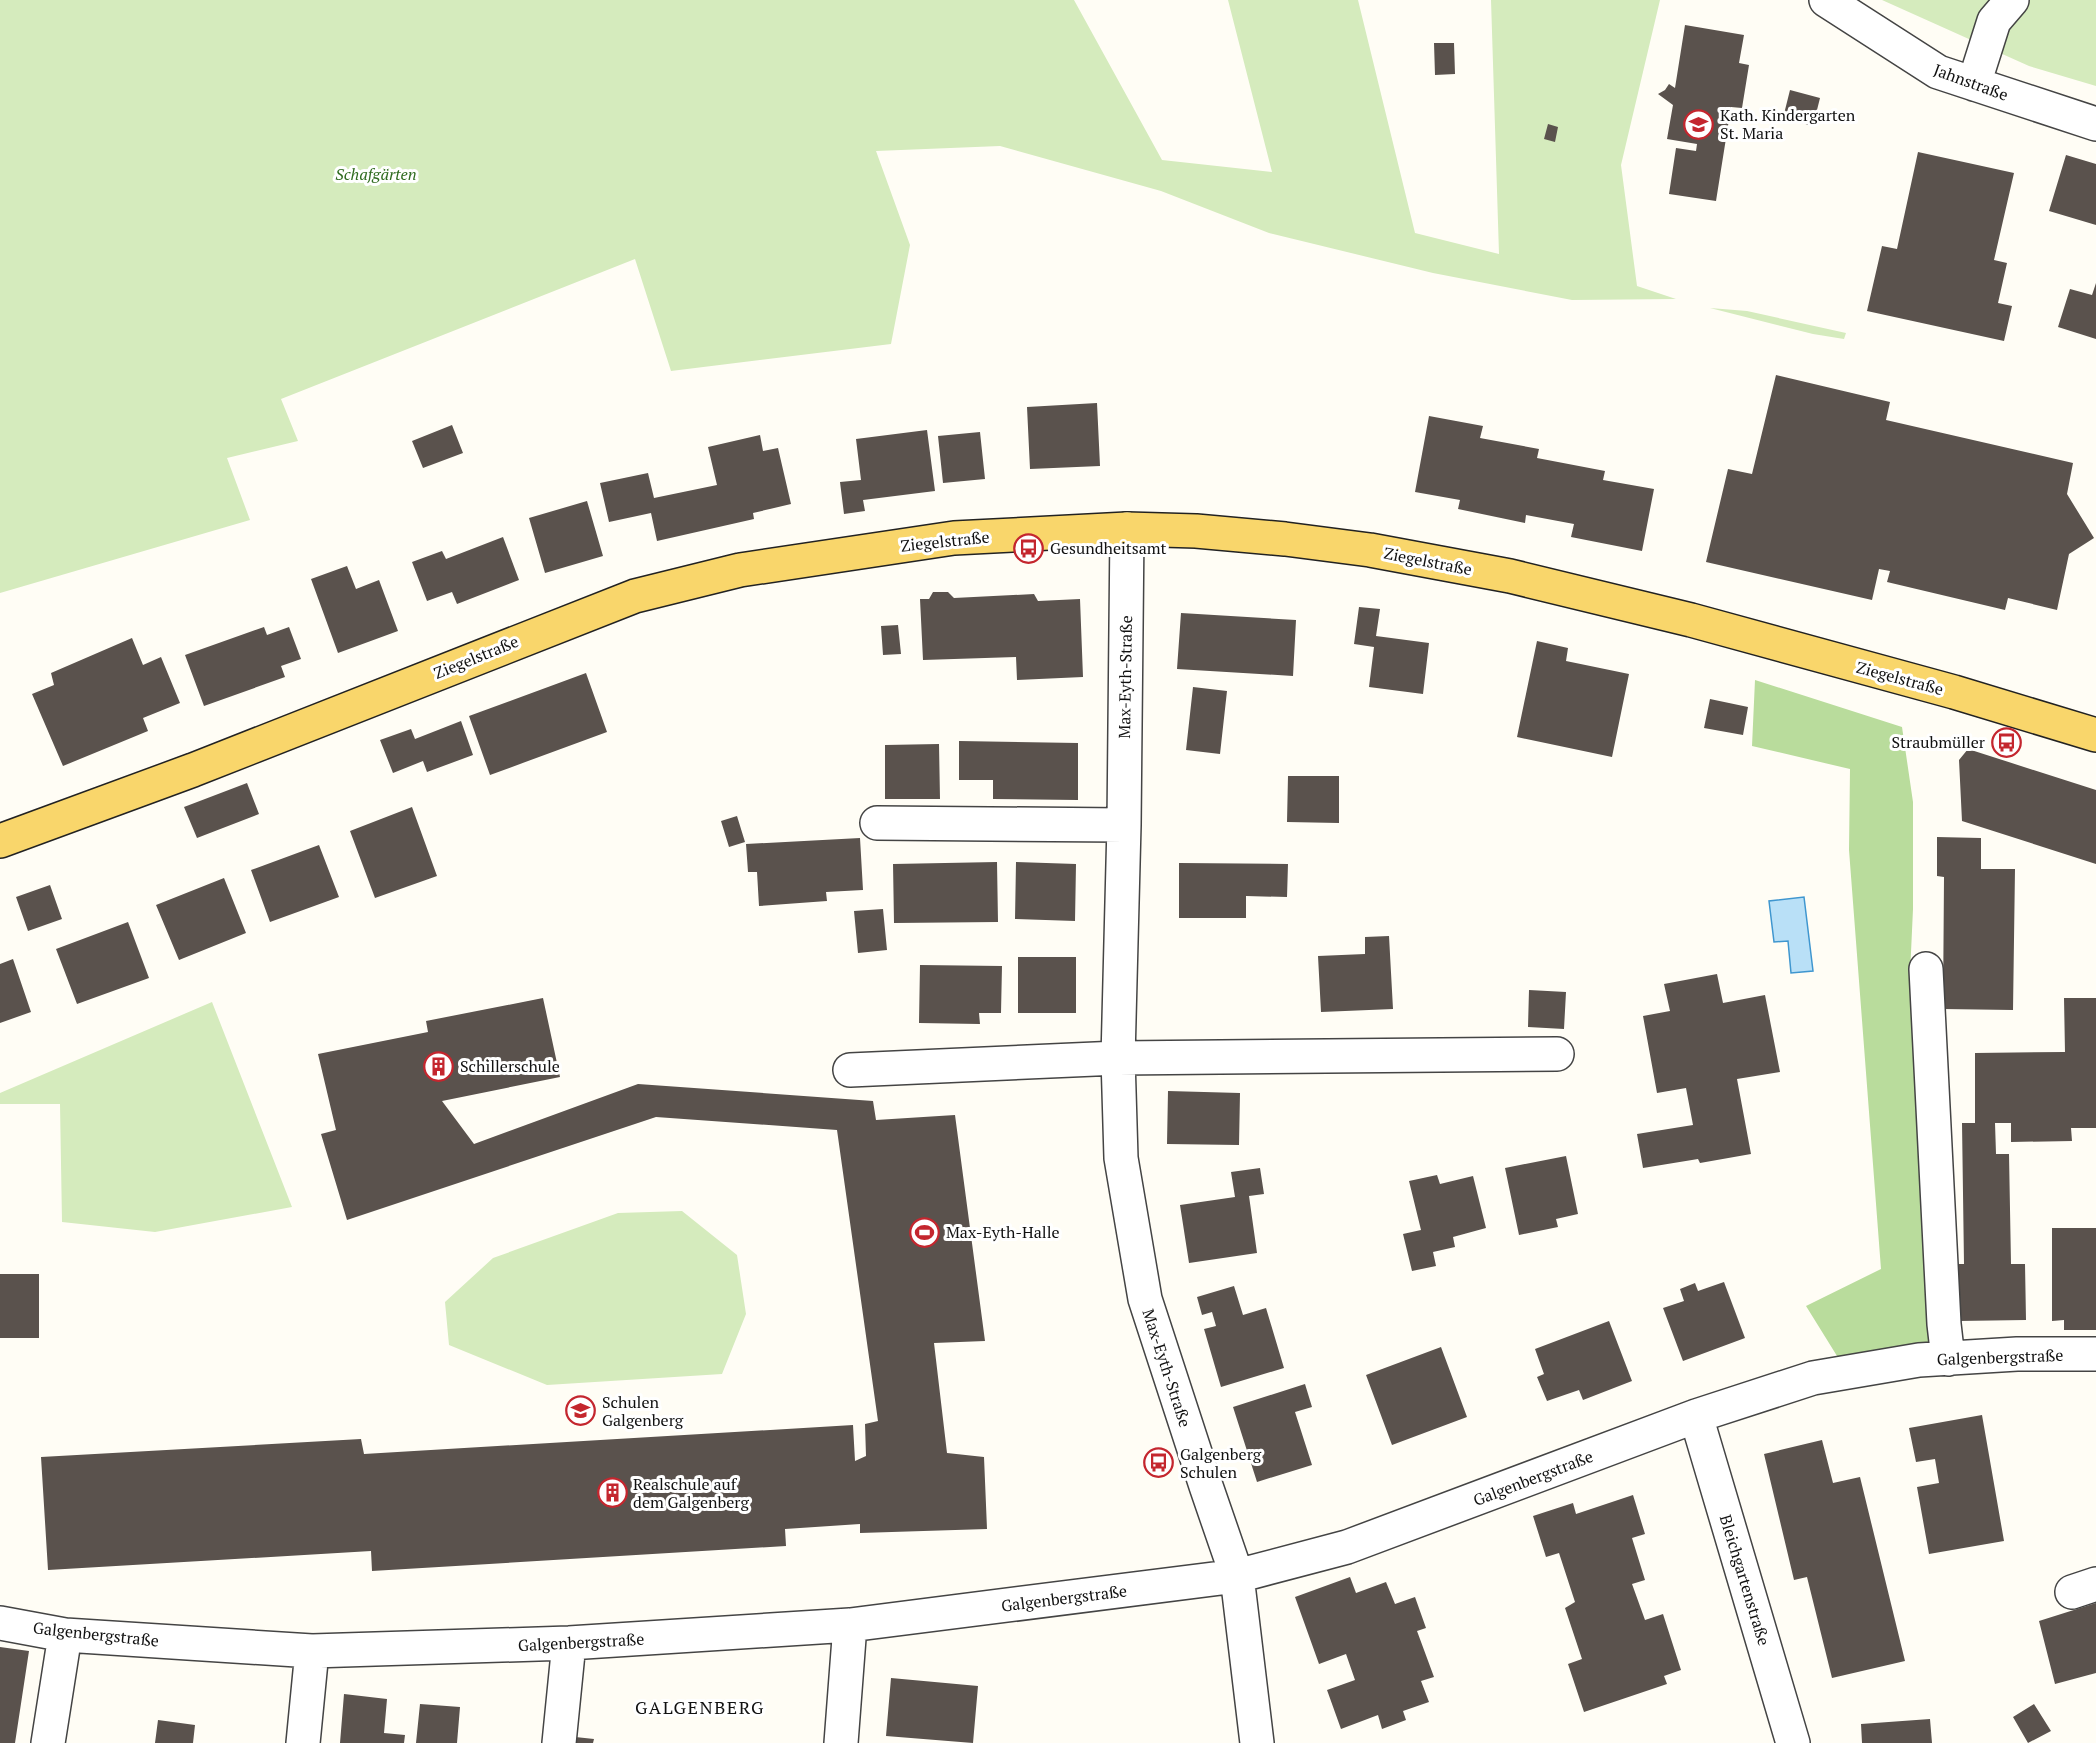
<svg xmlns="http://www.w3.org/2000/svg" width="2096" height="1743" font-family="'PT Serif',serif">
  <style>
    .green { fill: #d5ebbd }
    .forest { fill: #b9dc9c }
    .water { fill: #b9e0f7; stroke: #3f96cf; stroke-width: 1.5 }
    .building { fill: #5a524d }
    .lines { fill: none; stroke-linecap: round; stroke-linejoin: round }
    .minor-casing { stroke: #444; stroke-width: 36 }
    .major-casing { stroke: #222; stroke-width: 36 }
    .minor { stroke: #fff; stroke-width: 33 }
    .major { stroke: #f9d66b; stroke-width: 33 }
    .labels { text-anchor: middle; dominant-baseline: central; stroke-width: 6; stroke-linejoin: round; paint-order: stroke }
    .street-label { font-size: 16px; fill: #111; stroke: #fff }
    .poi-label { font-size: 16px; fill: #111; stroke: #fff; text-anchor: start }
    .park-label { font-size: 16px; font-style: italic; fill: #2f6b1f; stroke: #fff }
    .neighbourhood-label { font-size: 18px; letter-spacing: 1.5px; fill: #111; stroke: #fff }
  </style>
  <rect width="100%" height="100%" fill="#fffdf5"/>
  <path class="green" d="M0,0H1074L1162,160L1272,172L1228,0H1358L1415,233L1499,254L1491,0H1660L1621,165L1637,286L1676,299L1572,300L1433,273L1269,233L1161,191L1000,146L876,151L910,245L891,344L671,371L635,259L281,399L298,441L227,458L250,520L0,593Z
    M1882,0H2096V86L2029,66Z
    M1710,308L1747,311L1846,333L1844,339L1813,334Z
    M212,1002L292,1207L155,1232L62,1222L60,1104H0V1093Z
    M682,1211L737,1255L746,1314L722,1374L547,1385L449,1345L445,1302L493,1258L618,1213Z"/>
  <path class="forest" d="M1755,680L1902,727L1913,802V909L1910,974L1935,1347L1842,1364L1806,1306L1881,1269L1849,850L1850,769L1752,746Z"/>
  <path class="water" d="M1804,897L1813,971L1791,973L1788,941L1774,942L1769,901Z"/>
  <path class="building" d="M1685,25L1744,35L1739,63L1749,65L1742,108L1731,107L1716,201L1669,194L1676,148L1696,151L1697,144L1667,139L1673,105L1658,94L1665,90L1669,84L1675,88Z
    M1434,43H1454L1455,74L1435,75Z
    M1790,90L1820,98L1813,126L1783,118Z
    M1548,124L1558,127L1555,142L1544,139Z
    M1918,152L2014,173L1994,260L2007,263L1998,303L2012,306L2004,341L1867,311L1882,246L1897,249Z
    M2066,155L2096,164V225L2049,211Z
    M2096,283V339L2058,327L2070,289L2092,295Z
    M1776,375L1890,402L1886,420L2073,463L2067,494L2094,538L2069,554L2057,610L2008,598L2005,610L1887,582L1890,571L1879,569L1872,600L1706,562L1728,469L1752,474Z
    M1097,403L1100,466L1030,469L1027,407Z
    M1429,416L1483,426L1480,438L1539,449L1537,458L1605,471L1603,480L1654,489L1642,551L1571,537L1574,524L1526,515L1525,523L1458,509L1460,500L1415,492Z
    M452,425L463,453L423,468L412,441Z
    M927,430L935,491L863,500L865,511L844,514L840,482L861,480L856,439Z
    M980,432L985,479L943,483L938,436Z
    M760,435L763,451L778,448L791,504L753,513L754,519L657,541L651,513L609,522L600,483L648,473L654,498L717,485L708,447Z
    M587,501L603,556L545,573L529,518Z
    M503,537L519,580L457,604L452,592L427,601L412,562L442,551L446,559Z
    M347,566L356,589L379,580L398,631L338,653L311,579Z
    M933,592H948L954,598L1034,594L1038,601L1080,599L1083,677L1017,680L1016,657L923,660L920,599H929Z
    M1359,607L1380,609L1376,636L1429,643L1423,694L1369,687L1374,647L1354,644Z
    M1181,613L1296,620L1293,676L1177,669Z
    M898,625L901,654L883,655L881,626Z
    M264,627L267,635L289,627L301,659L281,666L285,677L204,706L185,655Z
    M132,638L143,665L161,657L180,703L143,718L148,731L63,766L32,694L54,685L51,673Z
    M1537,641L1568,648L1566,661L1629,674L1612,757L1517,737Z
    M586,673L607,732L490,775L469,716Z
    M1193,687L1227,691L1220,754L1186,750Z
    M1710,699L1748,707L1743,735L1704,728Z
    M461,721L473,755L427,772L423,761L393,773L380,740L411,729L415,739Z
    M959,741L1078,743V800L993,799V780H959Z
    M939,744L940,799H885V745Z
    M1968,749L2096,790V864L1962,821L1959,760Z
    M1288,776H1339V823L1287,822Z
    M247,783L259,814L197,838L184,807Z
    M412,807L437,876L375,898L350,831Z
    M737,816L745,842L729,847L721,821Z
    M1937,837L1981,838V869H2015L2013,1010L1943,1009L1944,877L1937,876Z
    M860,838L863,890L826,892L827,901L759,906L757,872H748L746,844Z
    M319,845L339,897L270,922L251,870Z
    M997,862L998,922L894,923L893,864Z
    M1016,862L1076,864L1075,921L1015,919Z
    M1179,863L1288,864L1287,897L1246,896V918H1179Z
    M224,878L246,933L179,960L156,905Z
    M50,885L62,919L28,931L16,897Z
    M883,909L887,950L858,953L854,911Z
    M128,922L149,978L77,1004L56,949Z
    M1389,936L1393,1009L1321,1012L1318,956L1365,954V937Z
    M1018,957H1076V1013H1018Z
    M13,959L31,1012L0,1023V964Z
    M920,965L1002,966L1001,1013H979L980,1024L919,1023Z
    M1717,974L1723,1003L1765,995L1780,1072L1737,1079L1751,1154L1700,1163L1698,1159L1643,1168L1637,1134L1693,1125L1686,1088L1657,1093L1643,1016L1670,1011L1664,984Z
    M1529,990L1566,992L1564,1029L1528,1027Z
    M543,998L560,1077L442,1101L474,1144L638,1084L873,1101L876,1120L955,1115L985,1341L934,1343L947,1453L984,1457L987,1529L860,1533V1524L785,1529L786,1546L372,1571L371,1551L48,1570L41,1457L361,1439L364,1454L853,1425L855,1461L866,1456L865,1424L878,1421L837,1130L656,1117L347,1220L321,1134L336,1130L318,1054L428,1032L426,1021Z
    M2064,998H2096V1128H2071L2072,1141L2011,1142V1123H1995L1996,1154H2009L2011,1264H2025L2026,1320L1958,1321L1957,1264H1964L1962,1123H1975V1053L2065,1052Z
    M1168,1091L1240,1093L1239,1145L1167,1144Z
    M1566,1156L1578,1214L1556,1219L1558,1227L1519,1235L1505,1168Z
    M1260,1168L1264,1194L1249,1196L1257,1253L1189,1263L1180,1205L1235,1197L1231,1172Z
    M1437,1175L1440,1184L1473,1176L1486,1228L1453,1237L1455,1247L1433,1252L1436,1266L1412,1271L1403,1234L1421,1230L1409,1181Z
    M2052,1228H2096V1330H2064V1320L2052,1321Z
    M0,1274H39V1338H0Z
    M1724,1282L1745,1338L1683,1361L1663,1308L1684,1301L1680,1289L1695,1283L1698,1291Z
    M1234,1286L1243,1315L1266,1308L1284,1368L1221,1387L1204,1329L1216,1326L1212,1312L1202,1315L1197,1297Z
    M1609,1321L1632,1381L1583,1400L1579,1390L1547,1401L1537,1377L1544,1374L1535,1349Z
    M1441,1347L1467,1417L1392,1445L1366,1375Z
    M1305,1384L1312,1407L1295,1412L1312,1465L1257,1482L1233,1407Z
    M1982,1415L2004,1541L1929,1554L1917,1487L1939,1483L1935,1459L1916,1462L1909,1428Z
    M1822,1440L1833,1483L1860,1477L1905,1661L1832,1678L1807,1577L1794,1580L1764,1454Z
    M1633,1495L1645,1534L1632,1538L1645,1580L1632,1584L1645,1620L1663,1614L1681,1670L1664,1676L1667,1684L1584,1712L1568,1664L1582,1659L1565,1608L1575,1602L1559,1553L1546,1557L1533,1516L1573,1503L1576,1514Z
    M1350,1577L1356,1593L1386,1582L1395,1604L1415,1597L1426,1628L1417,1631L1434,1677L1421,1681L1429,1702L1403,1711L1406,1720L1382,1729L1378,1715L1341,1729L1327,1690L1355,1680L1346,1654L1319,1664L1295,1597Z
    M2096,1603V1673L2055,1684L2039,1621Z
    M0,1647L29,1651L15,1743H0Z
    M891,1678L978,1686L973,1743L886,1736Z
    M344,1694L387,1699L384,1733L405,1735L404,1743H340Z
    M420,1704L460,1707L457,1743H416Z
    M2034,1704L2051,1731L2028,1743L2013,1717Z
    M1930,1719L1932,1743H1862L1861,1724Z
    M158,1720L195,1725L193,1743H155Z
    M566,1736L594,1739L593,1743H565Z"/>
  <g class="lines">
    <defs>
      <path id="minor" d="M1826,0L1938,72L2096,124
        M1974,84L1994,21L2012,0
        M1127,529L1124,825L1118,1058L1121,1158L1145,1299L1206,1486L1237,1576L1257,1743
        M877,823L1124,825
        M1926,969L1944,1324L1948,1359
        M850,1070L1118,1058L1557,1054
        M1696,1416L1793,1743
        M2072,1592L2096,1584
        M0,1623L65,1635L312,1651L569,1643L850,1625L1237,1576L1347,1547L1696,1416L1813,1378L1919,1360L2017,1354H2096
        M48,1743L65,1635
        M303,1743L312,1651
        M559,1743L569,1643
        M841,1743L850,1625"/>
      <path id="major" d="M0,841L193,770L635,596L740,570L954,538L1127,529L1196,531L1285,539L1370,550L1510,576L1691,620L1954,692L2096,735"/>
    </defs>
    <use href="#minor" class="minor-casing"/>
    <use href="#major" class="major-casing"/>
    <use href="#minor" class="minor"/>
    <use href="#major" class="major"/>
  </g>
  <defs>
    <symbol id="school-ring" viewBox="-11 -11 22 22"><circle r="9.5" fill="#fff" stroke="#c4262e" stroke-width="1.5"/><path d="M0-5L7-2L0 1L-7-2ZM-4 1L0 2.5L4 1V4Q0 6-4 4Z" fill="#c4262e"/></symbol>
    <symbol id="bus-ring" viewBox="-11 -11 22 22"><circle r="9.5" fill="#fff" stroke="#c4262e" stroke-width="1.5"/><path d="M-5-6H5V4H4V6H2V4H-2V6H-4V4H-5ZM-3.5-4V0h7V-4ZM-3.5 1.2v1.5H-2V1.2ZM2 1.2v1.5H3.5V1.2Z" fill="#c4262e"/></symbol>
    <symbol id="building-ring" viewBox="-11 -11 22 22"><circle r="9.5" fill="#fff" stroke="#c4262e" stroke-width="1.5"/><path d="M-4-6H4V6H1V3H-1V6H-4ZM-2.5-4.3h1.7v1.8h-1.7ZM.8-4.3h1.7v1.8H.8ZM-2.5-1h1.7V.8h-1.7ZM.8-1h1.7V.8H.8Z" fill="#c4262e"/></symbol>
    <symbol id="stadium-ring" viewBox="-11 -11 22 22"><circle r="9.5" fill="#fff" stroke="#c4262e" stroke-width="1.5"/><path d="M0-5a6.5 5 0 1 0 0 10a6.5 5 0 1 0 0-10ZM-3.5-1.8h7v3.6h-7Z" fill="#c4262e"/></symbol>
  </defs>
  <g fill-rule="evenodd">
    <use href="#school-ring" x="1682" y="108" width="33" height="33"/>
    <use href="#bus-ring" x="1012" y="532" width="33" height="33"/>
    <use href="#bus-ring" x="1990" y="726" width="33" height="33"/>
    <use href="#building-ring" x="422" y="1050" width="33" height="33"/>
    <use href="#stadium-ring" x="908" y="1216" width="33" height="33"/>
    <use href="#school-ring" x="564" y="1394" width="33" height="33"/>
    <use href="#bus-ring" x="1142" y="1446" width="33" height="33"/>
    <use href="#building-ring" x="596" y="1476" width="33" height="33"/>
  </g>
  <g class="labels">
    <g class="street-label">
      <text transform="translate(1971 82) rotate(20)">Jahnstraße</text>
      <text transform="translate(945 541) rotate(-6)">Ziegelstraße</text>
      <text transform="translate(1428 561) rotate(11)">Ziegelstraße</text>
      <text transform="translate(476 657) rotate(-22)">Ziegelstraße</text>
      <text transform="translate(1125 677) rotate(-89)">Max-Eyth-Straße</text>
      <text transform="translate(1900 678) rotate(15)">Ziegelstraße</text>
      <text transform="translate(2000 1357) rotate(-2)">Galgenbergstraße</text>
      <text transform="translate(1167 1368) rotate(72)">Max-Eyth-Straße</text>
      <text transform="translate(1533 1478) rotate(-21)">Galgenbergstraße</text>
      <text transform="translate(1745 1580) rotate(73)">Bleichgartenstraße</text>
      <text transform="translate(1064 1598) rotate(-7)">Galgenbergstraße</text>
      <text transform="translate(96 1634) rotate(6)">Galgenbergstraße</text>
      <text transform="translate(581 1642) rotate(-3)">Galgenbergstraße</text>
    </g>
    <g class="poi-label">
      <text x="1720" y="115">Kath. Kindergarten<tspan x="1720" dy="18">St. Maria</tspan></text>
      <text x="1050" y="548">Gesundheitsamt</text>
      <text x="1985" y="742" text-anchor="end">Straubmüller</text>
      <text x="460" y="1066">Schillerschule</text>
      <text x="946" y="1232">Max-Eyth-Halle</text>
      <text x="602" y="1402">Schulen<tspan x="602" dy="18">Galgenberg</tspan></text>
      <text x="1180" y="1454">Galgenberg<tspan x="1180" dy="18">Schulen</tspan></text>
      <text x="633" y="1484">Realschule auf<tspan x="633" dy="18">dem Galgenberg</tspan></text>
    </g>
    <g class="park-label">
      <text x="376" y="174">Schafgärten</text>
    </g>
    <g class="neighbourhood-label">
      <text x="700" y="1707">GALGENBERG</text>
    </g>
  </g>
</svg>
